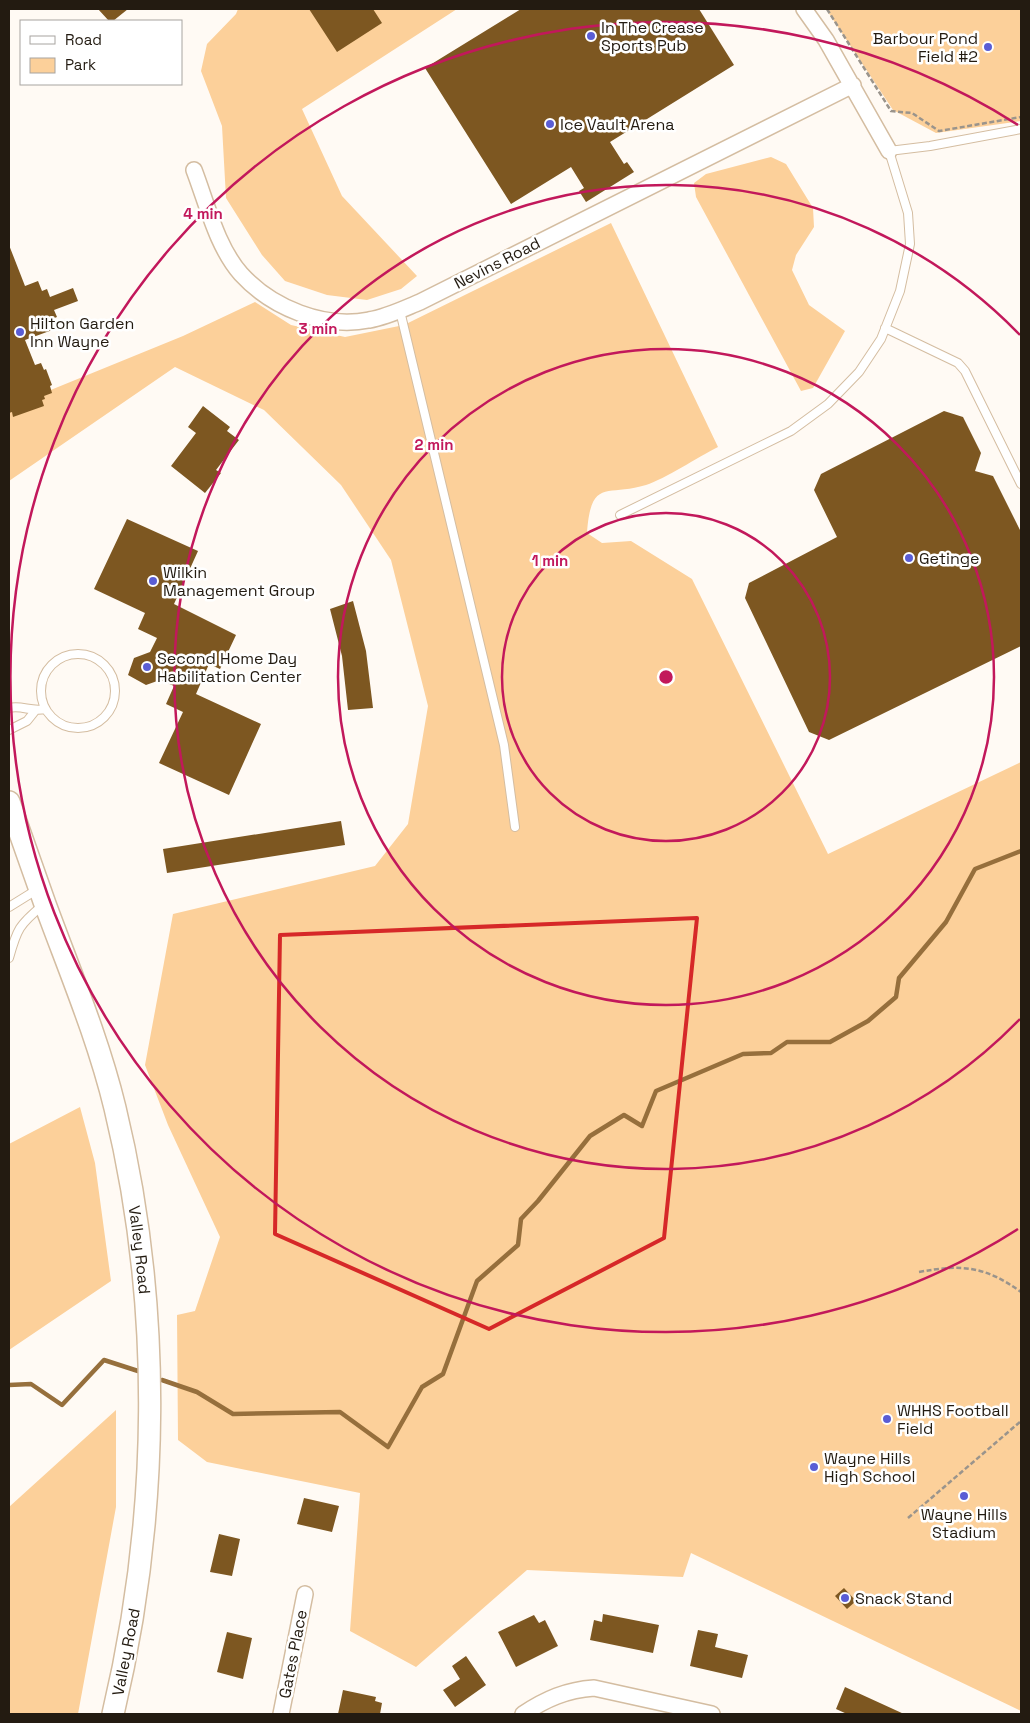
<svg xmlns="http://www.w3.org/2000/svg" width="1030" height="1723" font-family="'Space Grotesk',sans-serif">
  <style>
    .green { fill: #fcd09a }
    .lines { fill: none; stroke-linecap: round; stroke-linejoin: round }
    .stream { stroke: #966f3c; stroke-width: 4.5 }
    .building { fill: #7d5721 }
    .lane-casing { stroke: #d4bda1; stroke-width: 10 }
    .street-casing { stroke: #d4bda1; stroke-width: 18 }
    .secondary-casing { stroke: #d4bda1; stroke-width: 24 }
    .path { stroke: #9a948c; stroke-width: 2.5; stroke-dasharray: 5 2.5; stroke-linecap: butt }
    .lane { stroke: #fff; stroke-width: 8 }
    .street { stroke: #fff; stroke-width: 15 }
    .secondary { stroke: #fff; stroke-width: 21 }
    .marked { fill: none; stroke: #d62828; stroke-width: 4; stroke-linejoin: round }
    .ring { fill: none; stroke: #c2185b; stroke-width: 2.5 }
    .poi-dot { fill: #5a5dd5; stroke: #fff; stroke-width: 2 }
    .labels { text-anchor: middle; dominant-baseline: central; stroke-width: 5; stroke-linejoin: round; paint-order: stroke }
    .poi-label { font-size: 16px; fill: #231b11; stroke: #fff; text-anchor: start }
    .street-label { font-size: 16px; fill: #231b11; stroke: #fff }
    .centre { fill: #c2185b; stroke: #fff; stroke-width: 2.5 }
    .ring-label { font-size: 15px; text-anchor: middle; font-weight: bold; fill: #c2185b; stroke: #fff; stroke-width: 5; stroke-linejoin: round; paint-order: stroke }
  </style>
  <rect width="100%" height="100%" fill="#fffaf4"/>
  <path class="green" d="M238,9H457L302,109L342,196L417,276L401,289L367,300L327,295L285,281L262,255L226,198L222,126L201,71L207,44L236,14Z
    M826,9H1021V121L936,133L893,110Z
    M771,157L786,164L813,208L814,227L796,255L792,270L809,305L845,331L813,388L801,391L696,197L694,183L706,174Z
    M611,223L718,447C698,457 665,479 646,485C607,497 591,477 587,533L602,543L631,541L692,579L828,854L1021,762V1711L691,1553L683,1577L527,1570L416,1667L350,1631L360,1493L207,1462L178,1440L177,1315L195,1311L220,1237L168,1125L145,1065L173,914L375,866L408,824L428,706L391,560L341,485L264,410L175,367L9,481V407L183,336L255,302L291,325L345,337L404,325Z
    M80,1107L95,1163L111,1281L9,1350V1144Z
    M116,1410V1507L78,1714H9V1507Z"/>
  <g class="lines">
    <path class="stream" d="M162,1380L197,1392L233,1414L340,1412L388,1447L422,1387L443,1374L477,1281L518,1245L521,1219L538,1201L590,1136L624,1115L642,1126L656,1091L743,1054L771,1053L787,1042H830L868,1021L896,997L899,978L946,922L975,869L1021,851
      M9,1385L31,1384L62,1405L104,1360L138,1371"/>
  </g>
  <path class="building" d="M98,9H128L113,21H109Z
    M309,9H373L382,23L337,52Z
    M521,9H699L734,65L610,142L624,164L627,162L634,172L586,202L579,191L584,188L571,167L511,204L425,68Z
    M9,245L25,286L38,281L42,291L47,289L50,297L73,288L78,301L54,310L57,317L52,319L55,329L25,340L35,365L41,363L44,370L46,369L52,385L50,386L52,393L44,396L45,399L42,400L44,406L13,417L12,412L9,413Z
    M203,406L230,427L227,431L239,440L216,470L221,473L205,493L171,466L196,433L188,427Z
    M944,411L963,417L981,453L975,471L993,476L1021,532V646L829,740L809,732L745,598L749,583L837,537L814,490L821,474Z
    M127,519L198,551L174,604L236,635L220,669L209,664L196,694L261,724L229,795L159,763L183,712L166,704L174,686L160,680L146,685L128,675L134,658L150,652L157,638L138,629L145,613L94,589Z
    M353,601L366,651L373,708L348,710L342,656L330,609Z
    M341,821L345,845L167,873L163,849Z
    M304,1498L339,1506L332,1532L297,1524Z
    M219,1534L240,1539L232,1576L210,1572Z
    M844,1588L856,1601L847,1609L835,1596Z
    M603,1614L659,1625L653,1653L590,1640L594,1620L602,1622Z
    M534,1615L539,1623L545,1620L558,1646L516,1667L498,1632Z
    M698,1630L718,1634L715,1647L748,1655L742,1678L690,1666Z
    M227,1632L252,1638L243,1679L217,1672Z
    M466,1656L486,1685L455,1707L443,1690L460,1679L452,1666Z
    M845,1687L904,1714H847L836,1709Z
    M343,1690L376,1697L375,1701L382,1703L380,1714H338Z"/>
  <g class="lines">
    <defs>
      <path id="lane" d="M400,311L504,745L515,827
        M885,328L958,363L965,371L1021,484
        M620,515L791,431L828,404L859,372L881,339L900,291L910,244L908,213L889,151L930,146L1021,129
        M41 691a37 37 0 1 1 74 0a37 37 0 1 1-74 0Z
        M9,708C22,705 31,712 45,709
        M9,730L27,721L35,711
        M9,907L38,889
        M9,958C17,929 19,925 43,905"/>
      <path id="street" d="M804,9L826,40L889,151
        M194,170C207,204 217,247 241,274C272,308 324,329 369,320C387,317 403,309 420,302L853,85
        M281,1714L305,1594
        M523,1714C546,1699 566,1690 594,1688L712,1714"/>
      <g id="secondary">
        <path id="s1" d="M9,802C21,836 33,870 45,904C70,972 98,1038 115,1108C163,1306 160,1516 113,1714"/>
      </g>
    </defs>
    <use href="#lane" class="lane-casing"/>
    <use href="#street" class="street-casing"/>
    <use href="#secondary" class="secondary-casing"/>
    <path class="path" d="M827,9L891,111L912,113L939,131L1021,117
      M919,1272C962,1264 985,1266 1021,1292
      M908,1518L1021,1421"/>
    <use href="#lane" class="lane"/>
    <use href="#street" class="street"/>
    <use href="#secondary" class="secondary"/>
  </g>
  <path class="marked" d="M697,918L664,1238L489,1329L275,1234L280,935Z"/>
  <g class="ring">
    <circle cx="666" cy="677" r="164"/>
    <circle cx="666" cy="677" r="328"/>
    <path d="M1020 1019A492 492 0 1 1 1020 335"/>
    <path d="M1018 1229A655 655 0 1 1 1018 125"/>
  </g>
  <g class="poi-dot">
    <circle cx="591" cy="36" r="5"/>
    <circle cx="988" cy="47" r="5"/>
    <circle cx="550" cy="124" r="5"/>
    <circle cx="20" cy="332" r="5"/>
    <circle cx="909" cy="558" r="5"/>
    <circle cx="153" cy="581" r="5"/>
    <circle cx="147" cy="667" r="5"/>
    <circle cx="887" cy="1419" r="5"/>
    <circle cx="814" cy="1467" r="5"/>
    <circle cx="964" cy="1496" r="5"/>
    <circle cx="845" cy="1598" r="5"/>
  </g>
  <g class="labels">
    <g class="poi-label">
      <text x="601" y="27">In The Crease<tspan x="601" dy="18">Sports Pub</tspan></text>
      <text x="978" y="38" text-anchor="end">Barbour Pond<tspan x="978" dy="18">Field #2</tspan></text>
      <text x="560" y="124">Ice Vault Arena</text>
      <text x="30" y="323">Hilton Garden<tspan x="30" dy="18">Inn Wayne</tspan></text>
      <text x="919" y="558">Getinge</text>
      <text x="163" y="572">Wilkin<tspan x="163" dy="18">Management Group</tspan></text>
      <text x="157" y="658">Second Home Day<tspan x="157" dy="18">Habilitation Center</tspan></text>
      <text x="897" y="1410">WHHS Football<tspan x="897" dy="18">Field</tspan></text>
      <text x="824" y="1458">Wayne Hills<tspan x="824" dy="18">High School</tspan></text>
      <text x="964" y="1514" text-anchor="middle">Wayne Hills<tspan x="964" dy="18">Stadium</tspan></text>
      <text x="855" y="1598">Snack Stand</text>
    </g>
    <g class="street-label">
      <text transform="translate(497 263) rotate(-27)">Nevins Road</text>
      <text stroke="none"><textPath href="#s1" startOffset="468">Valley Road</textPath></text>
      <text transform="translate(126 1652) rotate(-79)">Valley Road</text>
      <text transform="translate(293 1654) rotate(-79)">Gates Place</text>
    </g>
  </g>
  <circle cx="666" cy="677" r="8" class="centre"/>
  <g class="ring-label">
    <text x="203" y="219">4 min</text>
    <text x="318" y="334">3 min</text>
    <text x="434" y="450">2 min</text>
    <text x="550" y="566">1 min</text>
  </g>
  <rect width="1030" height="1723" fill="none" stroke="#231b11" stroke-width="20"/>
  <rect x="20" y="20" width="162" height="65" fill="#ffffff" stroke="#a7a4a0"/>
  <rect x="30" y="36" width="25" height="8" fill="#ffffff" stroke="#a7a4a0"/>
  <text x="65" y="45" font-size="15" fill="#231b11">Road</text>
  <rect x="30" y="58" width="25" height="15" fill="#fcd09a" stroke="#a7a4a0"/>
  <text x="65" y="70" font-size="15" fill="#231b11">Park</text>
</svg>
